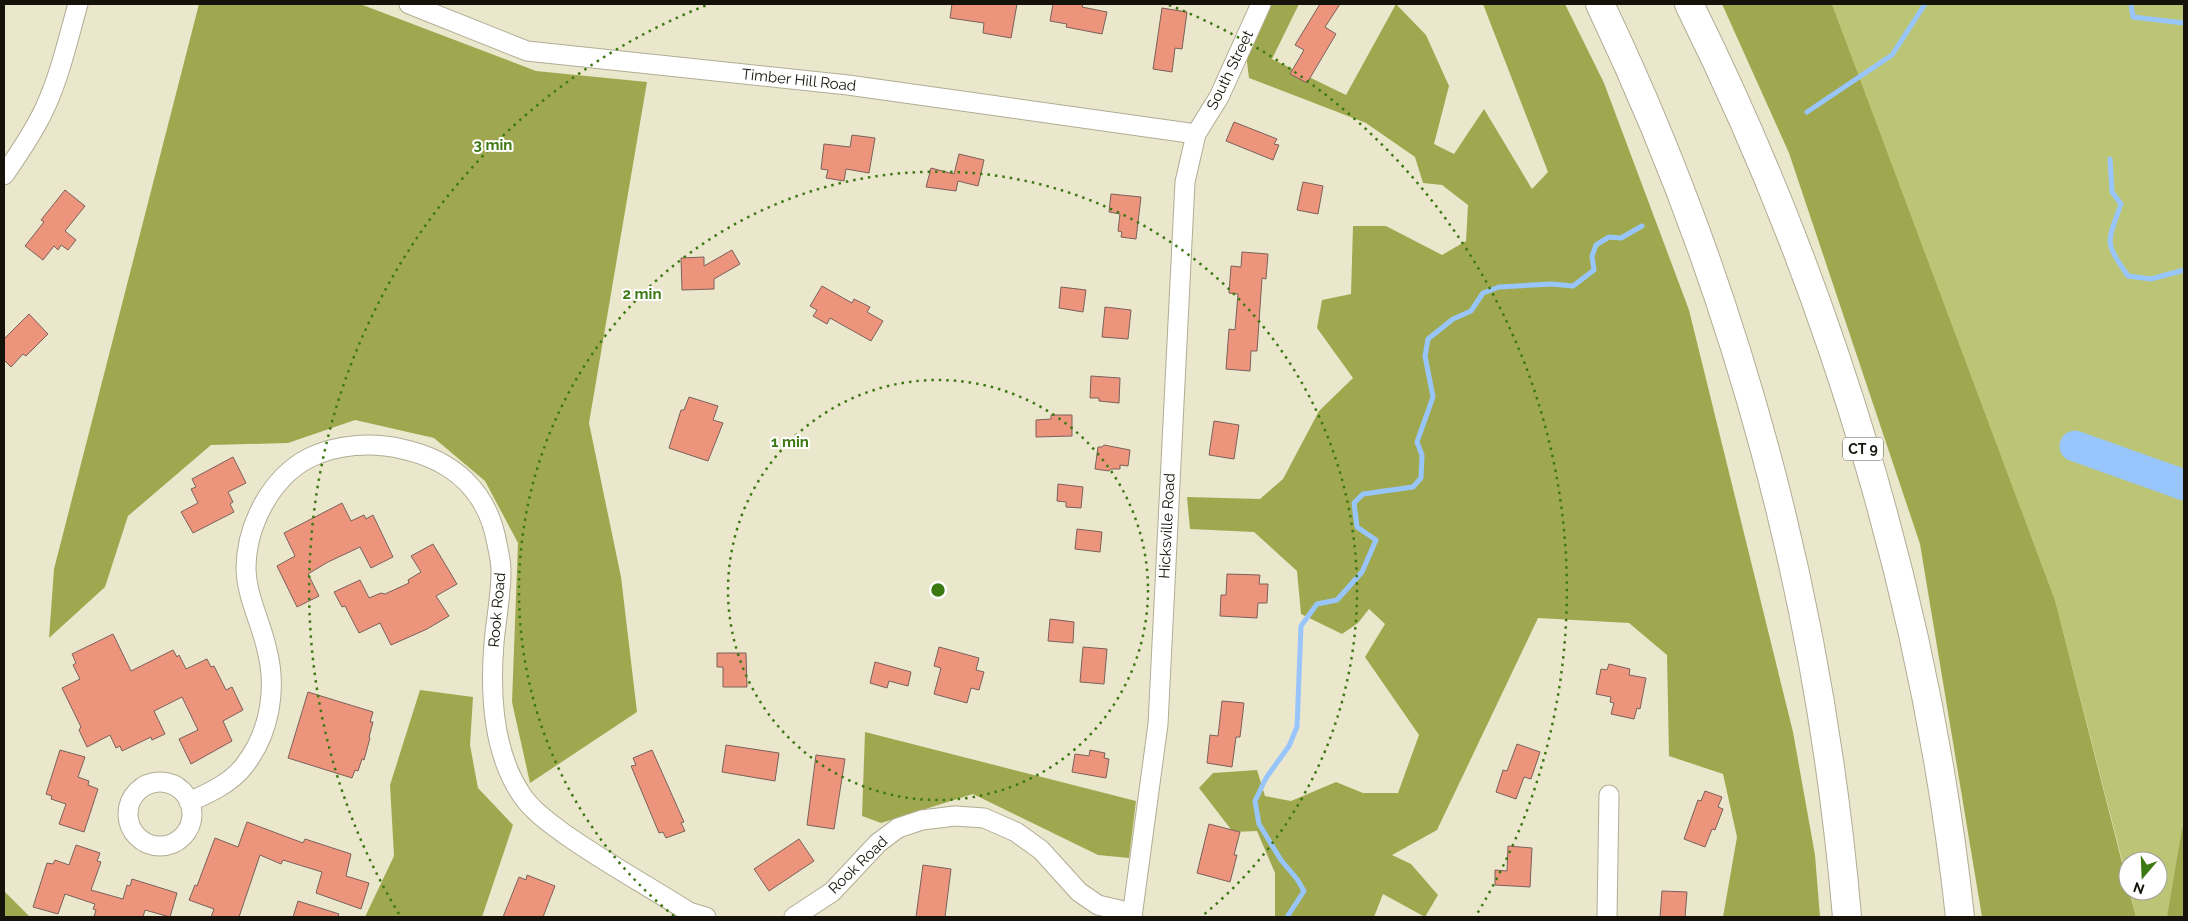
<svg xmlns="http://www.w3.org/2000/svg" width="2188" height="921" font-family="Raleway,sans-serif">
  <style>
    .green { fill: #bcc575 }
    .forest { fill: #a0a84f }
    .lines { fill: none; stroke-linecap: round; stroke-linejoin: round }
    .stream { stroke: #98c6fc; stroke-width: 5 }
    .river { stroke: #98c6fc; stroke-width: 31 }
    .building { fill: #ed947d; stroke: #7a615a }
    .minor-casing { stroke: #b1ad94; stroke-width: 21 }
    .motorway-casing { stroke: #b1ad94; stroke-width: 30 }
    .minor { stroke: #fff; stroke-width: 19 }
    .motorway { stroke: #fff; stroke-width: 28 }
    .ring { fill: none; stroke: #3d7913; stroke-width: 2.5; stroke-dasharray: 2.5 5 }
    .labels { text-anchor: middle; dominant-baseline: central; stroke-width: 4; stroke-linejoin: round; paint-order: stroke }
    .shield { fill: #fff; stroke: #5a5953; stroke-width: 1 }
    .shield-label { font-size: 14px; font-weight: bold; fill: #141209 }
    .street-label { font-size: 15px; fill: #141209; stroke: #fff }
    .centre { fill: #3d7913; stroke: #fff; stroke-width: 2.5 }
    .ring-label { font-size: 15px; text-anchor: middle; font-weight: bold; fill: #3d7913; stroke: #fff; stroke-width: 4; stroke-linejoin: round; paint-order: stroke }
  </style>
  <rect width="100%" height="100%" fill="#ebe7cd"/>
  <path class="green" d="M1832,4H2184V917H2136L2130,891H2158V861H2128V883L2055,600Z"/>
  <path class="forest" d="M199,4H360L536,71L647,82L589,423L621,577L637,712L530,783L512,702L518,543L485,481L434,438L355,420L288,443L211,445L128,516L105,587L49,638L54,569Z
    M1268,4H1299L1272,59L1346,95L1396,4L1426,35L1449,86L1434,144L1454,154L1484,109L1532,189L1548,172L1483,4H1565L1604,83L1689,310L1793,732L1815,855L1820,917H1723L1737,837L1723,774L1669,756L1667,655L1629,623L1538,618L1437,830L1392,855L1411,864L1438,895L1425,917L1383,894L1374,917H1275V873L1257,831L1233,832L1199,788L1213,773L1257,770L1265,796L1291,801L1336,782L1363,793H1398L1419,735L1365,657L1385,624L1369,609L1358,623L1342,634L1301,614L1297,571L1254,532L1190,529L1187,497L1260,499L1283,479L1319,411L1353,378L1317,328L1322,300L1351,294L1353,226H1386L1442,255L1466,241L1468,205L1442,185L1423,183L1415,157L1366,123L1249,78L1246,54Z
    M1722,4H1832L2055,600L2136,917H1982L1920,544L1789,153Z
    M420,690L473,697L470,745L478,788L513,825L482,917H365L394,856L390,785Z
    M865,732L1136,801L1129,858L1098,855L973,794L881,823L862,816Z
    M2184,827V917H2167L2182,829Z
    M4,890V891L30,917H4Z"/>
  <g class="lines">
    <path class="stream" d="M2131,4L2133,17L2184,23
      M1807,112L1892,55L1925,4
      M2110,159L2112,192L2121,204C2107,244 2104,241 2128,276L2151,279L2184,270
      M1287,917L1304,891L1297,879L1281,860L1259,824L1255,801L1266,778L1289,746L1297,727L1301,626L1317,604L1337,600L1362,572L1376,540L1357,527L1354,503L1363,494L1413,487L1421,478L1422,455L1417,442L1433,397L1425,356L1428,339L1453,319L1471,311L1483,293L1499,287L1552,284L1573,286L1594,270L1592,256L1596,245L1609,237L1621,238L1642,226"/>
    <path class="river" d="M2075,446L2184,485"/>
  </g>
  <path class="building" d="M952,4H1017L1011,38L983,33L984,23L950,18Z
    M1053,4H1083L1082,7L1107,12L1102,34L1066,27L1067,24L1050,21Z
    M1320,4H1340L1325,27L1336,34L1307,83L1290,74L1304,50L1295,45Z
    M1162,8L1187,12L1182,49L1175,48L1172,72L1153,69Z
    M1234,122L1277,139L1274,144L1279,145L1273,160L1226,141Z
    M852,135L875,138L869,173L846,169L844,181L826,178L828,170L821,169L824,144L850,147Z
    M959,154L984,160L978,186L958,181L956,191L926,187L931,168L954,174Z
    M1303,182L1323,186L1318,214L1297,210Z
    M65,190L85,206L65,231L76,240L68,250L61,245L58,250L54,246L43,260L25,246L44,222L41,220Z
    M1111,194L1141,197L1136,239L1121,237L1122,232L1118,231L1120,214L1109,212Z
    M732,250L740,264L714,279V289L682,290L681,258L704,257V266Z
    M1242,252L1268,254L1266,279L1262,278L1257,351H1251L1250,371L1226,369L1229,329L1235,330L1238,294L1229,293L1231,266L1241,267Z
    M822,286L852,303L854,299L870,307L867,312L883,321L871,341L830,318L827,324L813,316L817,310L810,306Z
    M1061,287L1086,290L1083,312L1059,308Z
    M1105,307L1131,310L1128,339L1102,337Z
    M29,314L48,334L26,356L23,354L11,367L4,360V339Z
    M1091,376L1120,378L1119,403L1099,401V398H1090Z
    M689,397L718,406L713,420L723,423L708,461L669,448L681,410H684Z
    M1051,415H1072V436L1036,437V420L1051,419Z
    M1214,421L1239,425L1234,459L1209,455Z
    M1104,445L1130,450L1128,466L1120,465V469H1111L1109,471L1095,469L1098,447H1102Z
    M233,457L246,483L228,492L233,502L230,504L234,512L193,533L181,512L198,503L191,489L196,487L192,479Z
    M1058,484L1083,487L1081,508L1066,507V502L1057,501Z
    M342,503L351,521L364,515L366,519L373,515L393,557L371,568L360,547L328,562L308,574L319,596L297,607L277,566L295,556L284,533Z
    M1077,529L1102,532L1100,552L1075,549Z
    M433,544L457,584L436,596L449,616L427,629L391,645L380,623L359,633L345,606L342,607L334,592L360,580L369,598L381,593L385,594L409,583L408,580L421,572L411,556Z
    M1227,574L1260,575L1259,584H1268L1267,603H1258L1257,618L1220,616L1221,595H1226Z
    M1050,619L1074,622L1073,643L1048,641Z
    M113,634L131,671L173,650L177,657L179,655L186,669L207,659L211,667L214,666L226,690L232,687L243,710L223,721L232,741L191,764L179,739L198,730L182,697L154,711L165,734L152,740L151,737L122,751L120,746L116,748L110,735L87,747L79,730L81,727L62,688L80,679L73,665L76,663L72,654Z
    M939,647L979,658L976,670L984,672L979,690L971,688L967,703L934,694L941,668L934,666Z
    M1083,647L1107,649L1104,684L1080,682Z
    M717,653H746L747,687H723V667H717Z
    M875,662L911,672L908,686L889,681L887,688L870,683Z
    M1609,664L1630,669L1629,675L1646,678L1640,709L1637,708L1634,719L1611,714L1614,703L1610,702L1611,697L1596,694L1601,669L1607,670Z
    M308,692L373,712L370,722H373L369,737L370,738L364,760L362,759L358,771L355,770L352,778L288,758Z
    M1222,701L1244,703L1240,737H1236L1232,767L1207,763L1210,735L1218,736Z
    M1517,744L1540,752L1531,779L1524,777L1516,799L1496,792L1503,770L1507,771Z
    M726,745L779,753L775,781L722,772Z
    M60,750L85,757L78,777L89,781L88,785L98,789L84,832L59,824L66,804L51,799L52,796L46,794Z
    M652,750L684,822L681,823L685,831L666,838L663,832L659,833L631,766L636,765L633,758Z
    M1090,750L1105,753L1104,758L1109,759L1106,778L1072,772L1075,754L1089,756Z
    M816,755L845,759L834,829L807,825Z
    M1705,791L1722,797L1718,807L1723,809L1715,830L1712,829L1705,847L1684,839L1698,800L1701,801Z
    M247,822L303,843L305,839L351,854L346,876L369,883L361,909L316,893L322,872L283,860L281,864L260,855L239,917H211L214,909L189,900L195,885L197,886L215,838L238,847Z
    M1209,824L1240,832L1234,855H1237L1230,882L1197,873Z
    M799,839L814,861L769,891L754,869Z
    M76,845L100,853L97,861L101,862L91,890L123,899L127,885L130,886L132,879L177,893L170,917L145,910L143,917H94L96,910L93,909L95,904L65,894L58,914L33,907L47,863L53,864L55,860L69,865Z
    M1508,846L1532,848L1530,887L1495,885V870L1507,871Z
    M923,865L951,869L945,917H916Z
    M527,875L555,886L543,917H503L519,877L526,880Z
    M1662,891L1687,892L1685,917H1660Z
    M298,901L339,914L338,917H293Z"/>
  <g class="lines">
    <defs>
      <path id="minor" d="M409,4L527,51L848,85L1196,134
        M4,175C18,155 33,133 44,110C60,76 68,39 78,4
        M128 814a32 32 0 1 1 64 0a32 32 0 1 1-64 0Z
        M189,802C209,793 231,783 244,766C270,733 277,689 267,650C261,622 247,598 246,569C246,527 270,478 309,458C337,444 372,442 402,449C453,460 488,491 497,544C499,553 501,562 501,571C501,596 496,619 494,643C490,692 493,752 521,794C532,811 551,824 566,835C606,863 648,886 689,912L706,917
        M794,917L832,892L878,843L898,828L922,820L955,816L984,818L1016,832L1041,850L1079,892L1098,905L1132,913
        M1132,917L1158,724L1185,182L1196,134L1219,97L1261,4
        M1607,917L1609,795"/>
      <path id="motorway" d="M1600,4C1737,291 1820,600 1847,917
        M1689,4C1830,288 1926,602 1960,917"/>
    </defs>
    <use href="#minor" class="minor-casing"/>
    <use href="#motorway" class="motorway-casing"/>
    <use href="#minor" class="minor"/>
    <use href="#motorway" class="motorway"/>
  </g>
  <g class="ring">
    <circle cx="938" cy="590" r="210"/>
    <path d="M674 916A419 419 0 1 1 1202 916"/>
    <path d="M399 914A629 629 0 0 1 707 5M1169 5A629 629 0 0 1 1477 914"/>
  </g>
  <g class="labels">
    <rect class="shield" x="1843" y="437.5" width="40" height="23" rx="4"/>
    <g class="shield-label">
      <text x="1863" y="449">CT 9</text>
    </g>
    <g class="street-label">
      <text transform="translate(1230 70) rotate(-64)">South Street</text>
      <text transform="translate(799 80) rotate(6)">Timber Hill Road</text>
      <text transform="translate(1167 526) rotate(-87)">Hicksville Road</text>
      <text transform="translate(497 610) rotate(-85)">Rook Road</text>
      <text transform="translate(858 865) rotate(-44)">Rook Road</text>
    </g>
  </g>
  <circle cx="938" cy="590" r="8" class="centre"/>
  <g class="ring-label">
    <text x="493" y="150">3 min</text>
    <text x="642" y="299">2 min</text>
    <text x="790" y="447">1 min</text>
  </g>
  <rect width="2188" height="921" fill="none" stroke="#141209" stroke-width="10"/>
  <g transform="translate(2143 876) rotate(199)"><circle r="24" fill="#ffffff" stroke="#a1a09d"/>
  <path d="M0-4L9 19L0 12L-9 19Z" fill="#3d7913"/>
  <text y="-8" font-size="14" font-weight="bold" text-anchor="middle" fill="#141209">N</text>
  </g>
</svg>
